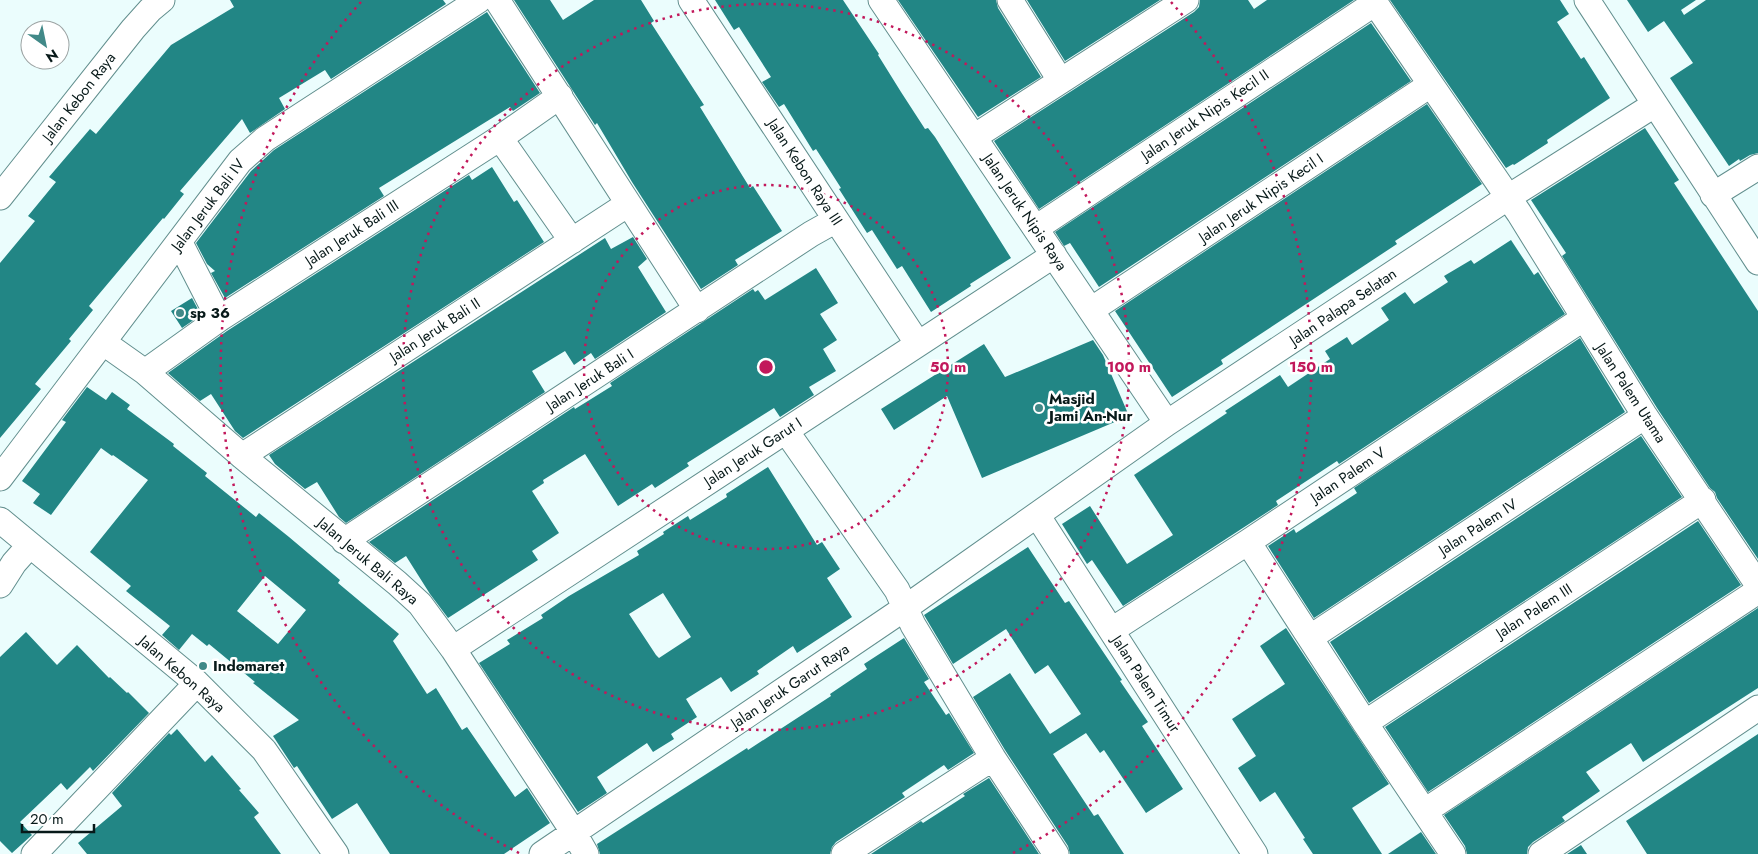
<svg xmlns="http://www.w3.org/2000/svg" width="1758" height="854" font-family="Jost,sans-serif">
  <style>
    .building { fill: #228685; fill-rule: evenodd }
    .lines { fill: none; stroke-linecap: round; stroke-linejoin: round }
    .minor-casing { stroke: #628f8e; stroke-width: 27 }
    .minor { stroke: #fff; stroke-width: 25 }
    .ring { fill: none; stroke: #c2185b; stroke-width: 2.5; stroke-dasharray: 2.5 5 }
    .poi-dot { fill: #418988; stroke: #fff; stroke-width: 2 }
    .labels { text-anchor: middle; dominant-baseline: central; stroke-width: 5; stroke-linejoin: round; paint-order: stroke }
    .street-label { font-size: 15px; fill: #071919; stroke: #fff }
    .poi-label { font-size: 15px; font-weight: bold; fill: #071919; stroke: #fff; text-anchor: start }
    .centre { fill: #c2185b; stroke: #fff; stroke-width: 2.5 }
    .ring-label { font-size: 15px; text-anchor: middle; font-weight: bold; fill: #c2185b; stroke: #fff; stroke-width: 5; stroke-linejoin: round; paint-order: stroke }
  </style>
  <rect width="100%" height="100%" fill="#ebfdfd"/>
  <path class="building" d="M230,0H443L446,4L331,79L325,70L279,98L285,109L250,133L242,119L180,191L184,194L164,219L163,218L89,306L93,310L69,339L71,341L35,384L41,389L0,438V263L35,221L28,216L56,182L49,177L90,129L96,134L171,45L234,7Z
    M514,0H550L563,20L594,0H641L654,21L651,23L704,105L700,107L750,188L753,186L782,231L735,260L738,265L701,289L632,182L597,123L595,125Z
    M715,0H843L879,54L878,55L901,92L925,129L928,128L935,137L1011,258L970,284L971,286L931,312L902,266L897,269L872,230L867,233L839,189L841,188L816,149L813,151L784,104L779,107L762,82L771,77L739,27L734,30Z
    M898,0H996L998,8L1041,77L978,117Z
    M1027,0H1160L1065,61Z
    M1200,0H1248L1254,9L1267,0H1354L1039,209L994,141L1194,12L1199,7Z
    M1390,0H1560L1569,14L1557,22L1581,59L1584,57L1610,98L1547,140L1548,143L1514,165L1513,164L1506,168Z
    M1627,0H1696L1681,10L1684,15L1706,0H1758V153L1750,155L1740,161L1739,159L1729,166L1670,78L1693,63L1664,21L1648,32Z
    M487,12L540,93L513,111L510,107L379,188L384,196L225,298L211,273L215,271L207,264L196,243L251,171L274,150Z
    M1371,23L1411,81L1099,287L1070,243L1064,246L1055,232Z
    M1427,104L1482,184L1395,241L1397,244L1221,360L1223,364L1172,397L1115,311Z
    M1645,128L1679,180L1674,183L1758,311V559L1717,498L1715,492L1710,488L1657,408L1562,256L1566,253L1531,200Z
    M492,167L514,202L517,200L544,242L243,438L235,431L211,394L200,401L168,373L227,331L469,175L472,180Z
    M633,237L647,259L638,267L666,312L595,359L591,353L574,365L565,351L532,371L545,392L346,523L339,517L317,482L305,489L275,464L269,455L605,238L611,249Z
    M1511,240L1534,275L1538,272L1565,314L1339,464L1337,461L1276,501L1278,505L1123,606L1092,560L1087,564L1062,524L1090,506L1127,564L1173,535L1134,475L1227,413L1225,411L1280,375L1288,387L1330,359L1325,351L1347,337L1352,345L1389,320L1381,308L1405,292L1414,304L1448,282L1444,276L1471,260L1474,264Z
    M816,268L838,303L820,314L837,340L823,349L836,371L809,387L814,395L780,417L774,408L687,463L689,466L655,488L652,484L618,506L585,454L543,480L544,483L532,491L559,533L532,551L538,560L448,618L430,594L406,556L395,563L369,542L568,411L574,407L575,409L612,386L610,383L753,289L755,292L758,290L765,300Z
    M192,298L201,315L182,328L171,311Z
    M1580,338L1625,412L1314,618L1268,546L1294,529L1296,533L1357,493L1354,488Z
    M1093,340L1103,355L1129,416L982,478L947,396L894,430L881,409L984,344L1005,377Z
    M87,387L106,400L112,392L130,405L127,409L174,444L173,446L207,473L205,476L256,517L259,513L289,537L340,580L338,583L399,634L393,641L427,694L436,688L462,730L467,727L515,797L527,788L550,823L504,854H390L357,803L332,819L297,766L294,768L273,736L299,720L253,683L255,682L209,644L207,646L192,634L179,650L162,635L170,626L126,591L131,586L90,552L148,480L113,455L112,456L101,448L51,515L33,503L40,494L22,481L66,422L62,420ZM265,576L306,610L278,644L237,611Z
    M1641,436L1682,497L1369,703L1330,642Z
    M768,467L817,545L822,542L840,569L827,578L852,617L797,653L793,646L757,671L759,674L731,692L721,677L686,699L697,717L671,734L674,739L653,752L647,743L597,777L607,793L578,812L479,663L510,644L507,640L543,618L541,615L569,596L639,555L637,551L664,534L663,532L688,516L690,520L727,497L726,494ZM663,593L691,637L659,658L656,655L629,614Z
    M1698,521L1741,585L1428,792L1385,727Z
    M1028,547L1065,603L1069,601L1122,680L1120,681L1148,722L1142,726L1183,789L1146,813L1104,750L1100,753L1086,733L1053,754L1094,816L1098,814L1124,854H1070L1068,846L1005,750L973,697L1010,673L1050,734L1081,714L1048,665L1035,674L1006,629L953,664L924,615Z
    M1758,608V688L1643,762L1631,743L1586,772L1600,791L1562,817L1565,821L1533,842L1528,847L1527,854H1467L1465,846L1444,815Z
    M1286,628L1389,784L1352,808L1382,854H1313L1303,839L1305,838L1275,792L1260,802L1238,768L1256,756L1232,719L1285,684L1260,646Z
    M26,632L57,665L77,645L109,678L110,677L127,693L128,692L149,713L93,771L90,767L67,790L61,783L20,822L32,835L12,853L0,841V657Z
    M904,638L929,679L924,682L946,715L949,713L974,753L948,770L944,765L902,793L905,797L836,842L832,847L830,854H600L597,844L747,748L748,750L831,696L830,694L867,669L864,664Z
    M177,729L205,762L212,755L241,789L239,790L259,813L254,817L281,854H87L78,843L122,806L112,793L169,733L171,735Z
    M1758,734V854H1647L1626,821Z
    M989,778L1039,854H871L921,821L923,823L965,796L963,794Z
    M1421,832L1436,854H1388Z
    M1581,845L1587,854H1567Z"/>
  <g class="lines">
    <defs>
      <path id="minor" d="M497,0L697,310
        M691,0L918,344
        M881,0L1167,423
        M1010,0L1060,80
        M1373,0L1519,213L1645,416L1758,585
        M1587,0L1758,262
        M974,137L1186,0
        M500,138L572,241
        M1713,195L1758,167
        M0,197L133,29L150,10L162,0
        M1036,228L1375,3
        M180,243L219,319
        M1091,310L1430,85
        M104,343L145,372L242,456L397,583L420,604L453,649L574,833L586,854
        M145,372L219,319L500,138L560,96
        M786,431L897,590L913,625L993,758L1056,854
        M242,456L628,204
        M0,478L240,161L265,139L479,0
        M1037,515L1255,854
        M0,520L197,683L264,750L336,854
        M344,541L811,234L836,220
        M1248,542L1365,723L1453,854
        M0,585L14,563L30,545
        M1112,630L1248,542L1584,318
        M1311,637L1645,416
        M453,649L1054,255
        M1365,723L1703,500
        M1425,811L1758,591
        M34,854L197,683
        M542,854L905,608L1167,423L1507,198L1654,105
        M844,854L993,758
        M1541,854L1758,708"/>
    </defs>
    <use href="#minor" class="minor-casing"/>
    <use href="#minor" class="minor"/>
  </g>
  <g class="ring">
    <circle cx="766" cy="367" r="182"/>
    <circle cx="766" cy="367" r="363"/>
    <path d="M519 853A545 545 0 0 1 361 2M1171 2A545 545 0 0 1 1013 853"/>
  </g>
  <g class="poi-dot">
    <circle cx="180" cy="313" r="5"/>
    <circle cx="1039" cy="408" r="5"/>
    <circle cx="203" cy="666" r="5"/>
  </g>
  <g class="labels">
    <g class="street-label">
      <text transform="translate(79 97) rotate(-52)">Jalan Kebon Raya</text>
      <text transform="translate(1205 115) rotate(-34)">Jalan Jeruk Nipis Kecil II</text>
      <text transform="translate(805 172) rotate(57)">Jalan Kebon Raya III</text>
      <text transform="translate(1261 198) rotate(-34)">Jalan Jeruk Nipis Kecil I</text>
      <text transform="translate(208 205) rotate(-53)">Jalan Jeruk Bali IV</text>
      <text transform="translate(1025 212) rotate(56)">Jalan Jeruk Nipis Raya</text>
      <text transform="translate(352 233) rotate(-33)">Jalan Jeruk Bali III</text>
      <text transform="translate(1343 307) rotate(-34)">Jalan Palapa Selatan</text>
      <text transform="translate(435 330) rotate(-33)">Jalan Jeruk Bali II</text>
      <text transform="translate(590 380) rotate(-33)">Jalan Jeruk Bali I</text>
      <text transform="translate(1631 393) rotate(57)">Jalan Palem Utama</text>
      <text transform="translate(753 452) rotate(-33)">Jalan Jeruk Garut I</text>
      <text transform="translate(1348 475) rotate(-34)">Jalan Palem V</text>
      <text transform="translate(1478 527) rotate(-33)">Jalan Palem IV</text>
      <text transform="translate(368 561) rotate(40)">Jalan Jeruk Bali Raya</text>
      <text transform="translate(1534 611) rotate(-33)">Jalan Palem III</text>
      <text transform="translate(182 674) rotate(41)">Jalan Kebon Raya</text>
      <text transform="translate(1146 684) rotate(57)">Jalan Palem Timur</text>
      <text transform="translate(790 686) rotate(-34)">Jalan Jeruk Garut Raya</text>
    </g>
    <g class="poi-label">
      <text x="190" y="313">sp 36</text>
      <text x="1049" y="399">Masjid<tspan x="1049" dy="17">Jami An-Nur</tspan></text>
      <text x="213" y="666">Indomaret</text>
    </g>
  </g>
  <circle cx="766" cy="367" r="8" class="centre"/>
  <g class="ring-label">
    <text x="948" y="372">50 m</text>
    <text x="1129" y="372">100 m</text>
    <text x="1311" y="372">150 m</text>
  </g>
  <g transform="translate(45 45) rotate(147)"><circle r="24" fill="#ffffff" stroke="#9ca3a3"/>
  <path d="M0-4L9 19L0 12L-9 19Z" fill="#418988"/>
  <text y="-8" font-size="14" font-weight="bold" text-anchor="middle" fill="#071919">N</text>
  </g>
  <path d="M22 824v8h72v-8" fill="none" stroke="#071919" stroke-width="2.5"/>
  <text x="30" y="824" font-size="15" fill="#071919" stroke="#ffffff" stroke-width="4" paint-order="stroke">20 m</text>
</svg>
